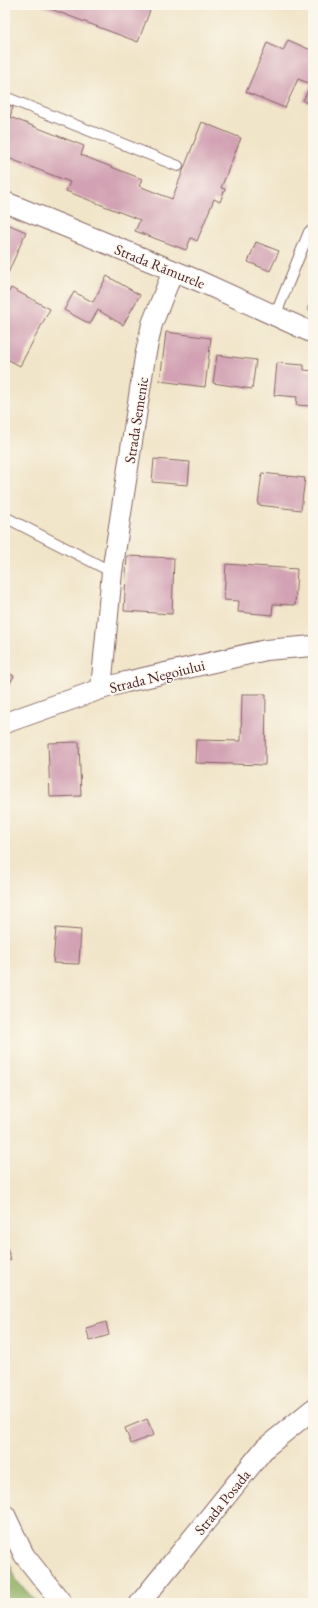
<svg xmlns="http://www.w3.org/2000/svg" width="318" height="1608" font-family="'EB Garamond',serif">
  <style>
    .forest { fill: #8daf62; stroke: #6c6746 }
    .building { fill: #d2a1b3 }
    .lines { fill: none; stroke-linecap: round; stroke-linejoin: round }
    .lane-casing { stroke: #846462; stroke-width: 12 }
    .street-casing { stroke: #846462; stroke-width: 22 }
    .lane { stroke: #fff; stroke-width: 10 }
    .street { stroke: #fff; stroke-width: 20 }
    .labels { text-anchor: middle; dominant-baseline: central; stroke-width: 3; stroke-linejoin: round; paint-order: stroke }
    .street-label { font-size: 15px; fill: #4a1f2b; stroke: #fbf7ec }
  </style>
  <rect width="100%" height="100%" fill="#fbf7ec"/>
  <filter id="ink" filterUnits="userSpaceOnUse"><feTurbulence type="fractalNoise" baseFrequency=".025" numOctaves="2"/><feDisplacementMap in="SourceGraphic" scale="8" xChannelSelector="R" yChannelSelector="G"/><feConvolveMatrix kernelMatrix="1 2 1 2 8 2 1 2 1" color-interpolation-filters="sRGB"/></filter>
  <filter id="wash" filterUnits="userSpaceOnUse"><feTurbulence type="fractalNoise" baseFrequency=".012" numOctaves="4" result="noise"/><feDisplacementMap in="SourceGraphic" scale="16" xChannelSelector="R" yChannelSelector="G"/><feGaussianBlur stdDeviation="0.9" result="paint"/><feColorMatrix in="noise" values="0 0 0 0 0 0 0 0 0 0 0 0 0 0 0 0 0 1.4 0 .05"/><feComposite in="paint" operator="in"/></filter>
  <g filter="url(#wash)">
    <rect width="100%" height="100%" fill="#f1e5c9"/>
    <path class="forest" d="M5,1553L17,1581L38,1603H5Z"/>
    <g id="blocks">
      <path class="building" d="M40,5H152L138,42Z
        M288,40L313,51V105L303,101L311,84L298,79L285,108L246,92L267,43L283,51Z
        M5,104L13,107L10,117L84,146L81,155L142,179L139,186L172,199L202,122L241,138L221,188L225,189L220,202L214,199L197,241L191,238L186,250L135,231L140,220L66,191L70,182L8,158L10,151L5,149Z
        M5,223L26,232L5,280Z
        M256,242L279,251L270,271L248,262Z
        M107,276L140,295L123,325L98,310L90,324L64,310L74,292L93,302Z
        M11,288L50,309L20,366L5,358V299Z
        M313,295V312L307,310Z
        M166,332L211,338L205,387L160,381Z
        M217,355L256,360L252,389L213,383Z
        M277,363L304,365V370L313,371V397L311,406L296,405L297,397L274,395Z
        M154,459L190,462L188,485L152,482Z
        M262,473L305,478L301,510L258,505Z
        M127,556L174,558L172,614L124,611Z
        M226,564L297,569L295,605L273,604L272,615L238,612L239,601L224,600Z
        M5,671L14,676L5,692Z
        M242,694H266L265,765L195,763L196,740L241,741Z
        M79,742L81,796L50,797L48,743Z
        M56,928L81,930L79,964L53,963Z
        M5,1242L11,1260L5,1261Z
        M106,1322L109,1335L90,1341L86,1328Z
        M147,1419L154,1435L131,1444L125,1428Z"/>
    </g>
  </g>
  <g filter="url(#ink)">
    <use href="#blocks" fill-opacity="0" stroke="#846462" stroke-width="1"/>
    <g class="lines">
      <defs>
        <path id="lane" d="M5,97L178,166
          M275,316L309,232L313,234
          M5,517L112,572"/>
        <path id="street" d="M5,202L199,281L313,333
          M101,689L112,572L145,357L152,324L173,271
          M5,723L101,689L126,682L266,650L313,646
          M5,1515L24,1555L62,1603
          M140,1603L265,1448L313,1409"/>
      </defs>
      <use href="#lane" class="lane-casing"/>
      <use href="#street" class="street-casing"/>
      <use href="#lane" class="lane"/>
      <use href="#street" class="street"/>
    </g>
  </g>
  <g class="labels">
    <g class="street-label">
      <text transform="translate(160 266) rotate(22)">Strada Rămurele</text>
      <text transform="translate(136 420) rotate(-81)">Strada Semenic</text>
      <text transform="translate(157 676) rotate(-14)">Strada Negoiului</text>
      <text transform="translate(222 1502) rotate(-51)">Strada Posada</text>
    </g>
  </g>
  <rect width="318" height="1608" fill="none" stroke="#fbf7ec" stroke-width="20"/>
</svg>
